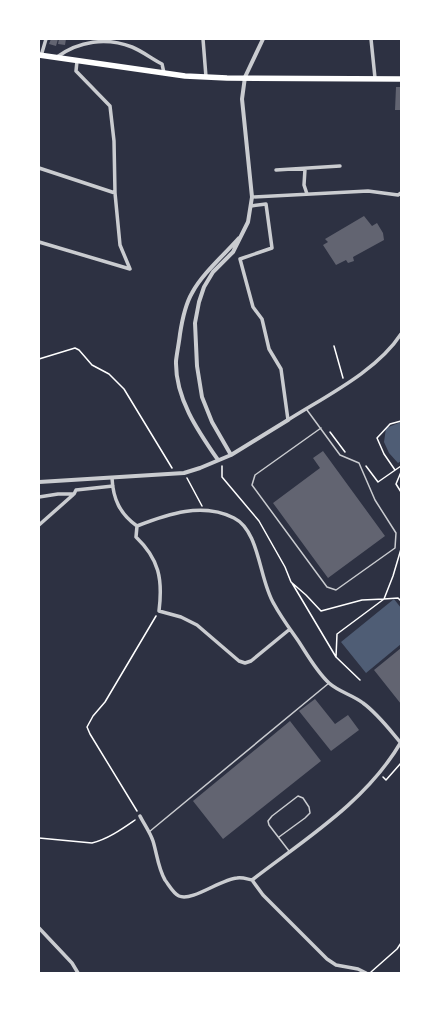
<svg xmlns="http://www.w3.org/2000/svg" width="440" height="1012" font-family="Cabin,sans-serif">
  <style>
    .water { fill: #4f5d75 }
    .building { fill: #626471 }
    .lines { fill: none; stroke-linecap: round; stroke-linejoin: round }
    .path { stroke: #fff; stroke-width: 1.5 }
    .service { stroke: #caccd0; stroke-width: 1.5 }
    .minor { stroke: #caccd0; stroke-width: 3.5 }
    .tertiary { stroke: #caccd0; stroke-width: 4 }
    .trunk { stroke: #fff; stroke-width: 5.5 }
  </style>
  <rect width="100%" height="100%" fill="#2d3142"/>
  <path class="water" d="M401,422V461L398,463L389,453L384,442L386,428Z
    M394,599L401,608V644L366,673L341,642Z"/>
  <path class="building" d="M51,39H58L56,46L49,44Z
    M59,39H66L65,45L58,44Z
    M396,87H401V110H395Z
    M364,216L372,226L377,223L383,233L384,240L353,257L354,261L348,263L346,260L336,265L323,245L328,242L325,239Z
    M323,451L385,536L328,578L273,503L320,468L313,458Z
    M401,648V704L374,670Z
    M315,699L335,724L348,715L359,730L331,751L299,711Z
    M290,721L321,761L223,839L193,801Z"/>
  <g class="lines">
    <path class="path" d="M334,346L343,378
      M39,359L75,348L79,350L92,365L109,374L124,389L172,468
      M330,432L345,452
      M222,466V477L259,521L285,567L291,582L306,595L321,611L362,600L384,599L393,576L401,549
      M366,466L378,482L401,466
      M395,470L384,454L377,438L390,424L401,421
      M401,472L396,484L401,492
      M187,478L202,506
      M292,583L336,657
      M360,680L336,657L337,634L384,599L398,598L401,601
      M383,777L386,780L401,763
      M137,811L90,734L87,727L93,716L105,702L156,616
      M39,838L92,843C108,839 122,829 135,820
      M371,972L397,949L401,943"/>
    <path class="service" d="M307,410L340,455L359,463L375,500L396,533L395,548L336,590L327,587L252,485L255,475L321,428
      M149,832L329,683
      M279,837L305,818L310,813L309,807L303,798L298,796L272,816L268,821L269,825L289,851"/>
    <path class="minor" d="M203,39L206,77
      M371,39L375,78
      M41,56L46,39
      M57,57C79,41 106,37 132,47C142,51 152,59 162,64L164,73
      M77,61L76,71L110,106L114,141L115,193
      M39,168L115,193L120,245L130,269L39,242
      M305,169L304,185L307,194
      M276,170L340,166
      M252,197L368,191L398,195L401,193
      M251,206L266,204L272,248L240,259L253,307L262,319L269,349L281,369L288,420C326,396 377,371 401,334
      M112,478C113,499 120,514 137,526C168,514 202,502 234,518C260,531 259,580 274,604C281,617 290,629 299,642C308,656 317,672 329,683C339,692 353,695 363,703C378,714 389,729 401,743
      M39,497L58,494H74L76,490L113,486
      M39,525L74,494
      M137,526L136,537C159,559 163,579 159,611L181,617L197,625L239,661L245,663L251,661L290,629
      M140,816C144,824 150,832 153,841C157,854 158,868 165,880C169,885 173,893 179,896C192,902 221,879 237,878C242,877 247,879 252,880
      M39,928L72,963L78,973
      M366,973L358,969L336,965L327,959L263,895L252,880C305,839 366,802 401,742"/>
    <path class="tertiary" d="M231,455L212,422L202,397L197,366L195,323L199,302L204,287L213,272L233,252L248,222L252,197L242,99L245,77L263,39
      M218,460C198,431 175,398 176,361C177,352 179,343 180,334C182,321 185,305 192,293C202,274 224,255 239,238
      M39,482L184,473L200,468L231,455L288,420"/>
    <path class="trunk" d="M39,55L185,76L227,78L401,79"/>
  </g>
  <rect width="440" height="1012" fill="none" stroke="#ffffff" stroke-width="80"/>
</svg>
